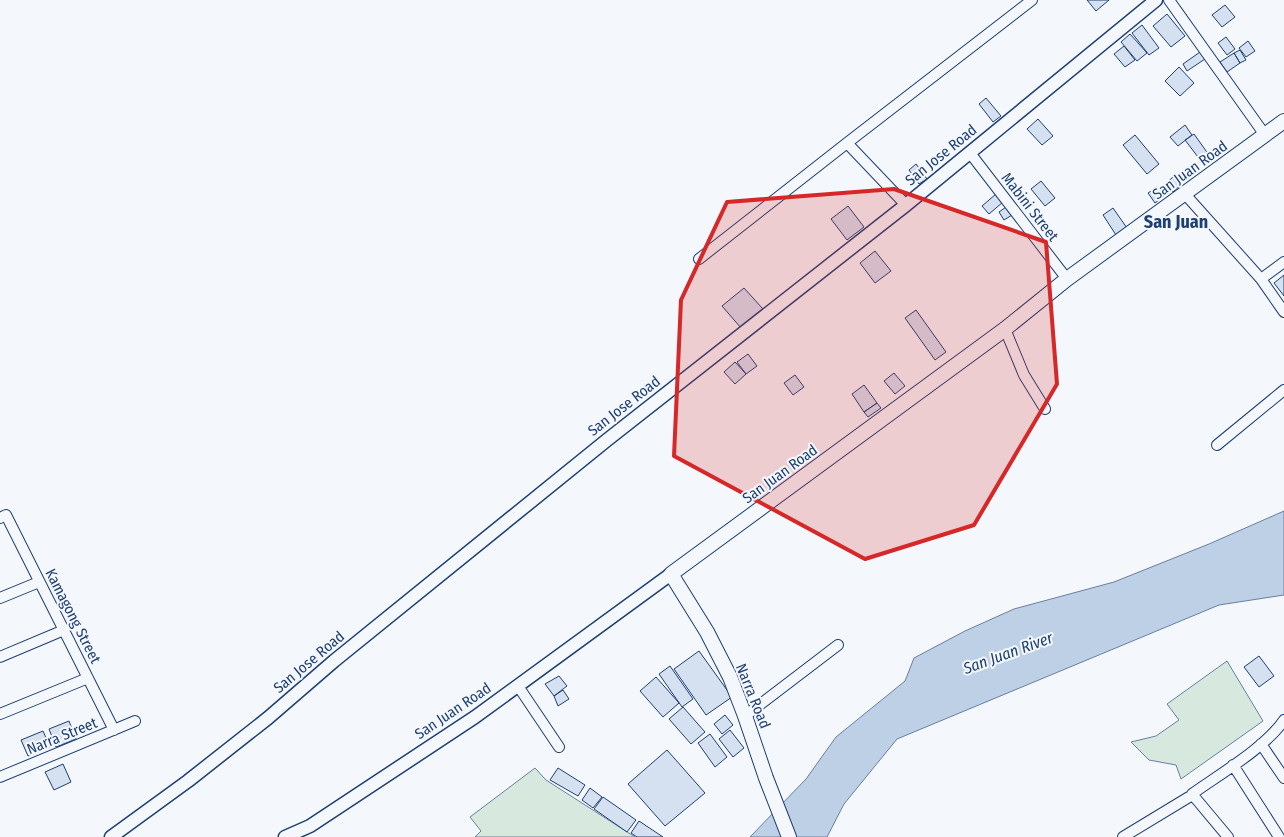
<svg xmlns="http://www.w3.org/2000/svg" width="1284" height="837" font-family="'Fira Sans Condensed',sans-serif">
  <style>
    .green { fill: #d7e8df; stroke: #687fa3 }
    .water { fill: #bed0e5; stroke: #687fa3 }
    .building { fill: #d5e0f0; stroke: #1d3f73 }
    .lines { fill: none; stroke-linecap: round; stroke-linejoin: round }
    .minor-casing { stroke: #1d3f73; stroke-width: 12 }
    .tertiary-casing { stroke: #1d3f73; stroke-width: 15 }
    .secondary-casing { stroke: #1d3f73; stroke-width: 16 }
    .minor { stroke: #f4f7fb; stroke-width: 10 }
    .tertiary { stroke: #f4f7fb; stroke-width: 12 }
    .secondary { stroke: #f4f7fb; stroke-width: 14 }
    .marked { fill: #d62828; fill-opacity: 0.2; stroke: #d62828; stroke-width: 4; stroke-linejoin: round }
    .labels { text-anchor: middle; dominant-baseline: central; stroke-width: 4; stroke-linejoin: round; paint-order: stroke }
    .street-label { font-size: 15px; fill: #1d3f73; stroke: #f4f7fb }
    .water-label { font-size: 16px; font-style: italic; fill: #1d3f73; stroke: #f4f7fb }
    .quarter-label { font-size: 18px; font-weight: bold; fill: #1d3f73; stroke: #f4f7fb }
  </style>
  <rect width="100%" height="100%" fill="#f4f7fb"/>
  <path class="green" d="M1227,661L1263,721L1181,779L1176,765L1149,760L1131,742L1156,736L1179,720L1167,704Z
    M535,768L546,780L635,837H475L481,831L470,817Z"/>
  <path class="water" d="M1284,511V595L1219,605L897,739L844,804L827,837H750L806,779L836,737L905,681L914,658L965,631L1014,609L1114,582L1209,544Z"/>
  <path class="building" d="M1087,0H1109L1096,11Z
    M1225,5L1235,17L1222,27L1212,15Z
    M1167,14L1185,36L1171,47L1153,26Z
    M1142,25L1159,48L1149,55L1132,33Z
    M1130,34L1147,53L1137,61L1121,42Z
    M1226,37L1235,49L1227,55L1218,43Z
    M1248,41L1255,51L1246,57L1239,48Z
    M1124,46L1135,60L1125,67L1114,54Z
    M1240,50L1246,60L1240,63L1234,53Z
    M1200,52L1205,59L1187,71L1183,64Z
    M1234,53L1240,63L1227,72L1220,62Z
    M1179,67L1194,83L1180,96L1165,81Z
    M986,98L1001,116L993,122L979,104Z
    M1038,119L1053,136L1042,145L1027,129Z
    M1185,125L1192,135L1178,146L1170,137Z
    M1194,134L1209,155L1201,161L1185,140Z
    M1135,135L1159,164L1147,174L1123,145Z
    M916,164L927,179L919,184L909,170Z
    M1173,177L1181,185L1173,192L1165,184Z
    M1041,181L1055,198L1045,206L1031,189Z
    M1157,187L1164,196L1155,203L1148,193Z
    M996,194L1003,202L989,214L982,206Z
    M848,206L864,227L847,240L831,219Z
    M1006,207L1012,215L1004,220L999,212Z
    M1113,208L1127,228L1116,235L1103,215Z
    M875,251L891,271L875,283L860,263Z
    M1284,275V296L1274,283Z
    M744,288L763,309L741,328L722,306Z
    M916,310L946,352L935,360L905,318Z
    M748,354L757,366L746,374L737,362Z
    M735,362L746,374L735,384L724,372Z
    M894,373L905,386L895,394L884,381Z
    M795,375L804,387L793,395L784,383Z
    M864,385L877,403L864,412L852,394Z
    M877,403L881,408L868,417L864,412Z
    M699,651L732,697L706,715L674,669Z
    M1259,656L1274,676L1259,687L1244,667Z
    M670,666L693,699L682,707L659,674Z
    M559,676L567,686L554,696L545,684Z
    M656,677L679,703L663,717L640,691Z
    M563,690L569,699L558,706L554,696Z
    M683,707L705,732L691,744L669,719Z
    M725,715L733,725L722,734L714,724Z
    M69,721L76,739L56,747L49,729Z
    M730,730L744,748L733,757L719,739Z
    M43,731L50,747L28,756L21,740Z
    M710,734L727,757L715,767L698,743Z
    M667,750L705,793L665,826L628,784Z
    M63,764L71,782L54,790L45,772Z
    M558,768L585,785L578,796L550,780Z
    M590,788L602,797L593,808L582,800Z
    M603,797L636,820L627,832L594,809Z
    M639,821L663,837H637L631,833Z"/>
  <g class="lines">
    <defs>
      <path id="minor" d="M1169,0L1265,135
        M847,143L906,205
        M970,153L1067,279
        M1184,193L1261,279L1284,312
        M699,259L847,143L1032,0
        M1261,279L1284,262
        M1005,329L1024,375L1045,409
        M1217,445L1284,390
        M0,518L6,515L114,730
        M0,598L39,582
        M0,657L64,630
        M518,686L559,747
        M0,714L88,678
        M745,716L838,645
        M1261,744L1284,778
        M1233,765L1279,837
        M0,777L135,721
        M1123,837L1189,797
        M1228,837L1192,794C1220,774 1265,748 1284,720"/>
      <path id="tertiary" d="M111,837L188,781L268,718L334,661L607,440L906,205L1156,0
        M285,837L310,826L475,717L671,574"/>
      <path id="secondary" d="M789,837L766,778L745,716L730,677L707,632L671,574L1005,329L1067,279L1284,121"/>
    </defs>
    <use href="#minor" class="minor-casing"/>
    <use href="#tertiary" class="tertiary-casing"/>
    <use href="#secondary" class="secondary-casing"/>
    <use href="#minor" class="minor"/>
    <use href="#tertiary" class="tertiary"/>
    <use href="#secondary" class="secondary"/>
  </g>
  <path class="marked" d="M894,189L1046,242L1057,384L974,525L865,559L674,456L681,300L727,202Z"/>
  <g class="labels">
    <g class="street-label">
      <text transform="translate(941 155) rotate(-39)">San Jose Road</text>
      <text transform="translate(1190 170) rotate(-36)">San Juan Road</text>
      <text transform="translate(1030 207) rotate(52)">Mabini Street</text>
      <text transform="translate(624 406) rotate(-38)">San Jose Road</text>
      <text transform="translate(780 474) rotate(-36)">San Juan Road</text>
      <text transform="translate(73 616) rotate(63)">Kamagong Street</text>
      <text transform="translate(309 662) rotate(-40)">San Jose Road</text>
      <text transform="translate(753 696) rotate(68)">Narra Road</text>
      <text transform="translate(453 711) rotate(-34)">San Juan Road</text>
      <text transform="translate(62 736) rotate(-22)">Narra Street</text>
    </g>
    <g class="water-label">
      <text transform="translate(1008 653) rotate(-20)">San Juan River</text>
    </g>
    <g class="quarter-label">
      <text x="1176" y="222">San Juan</text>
    </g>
  </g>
</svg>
